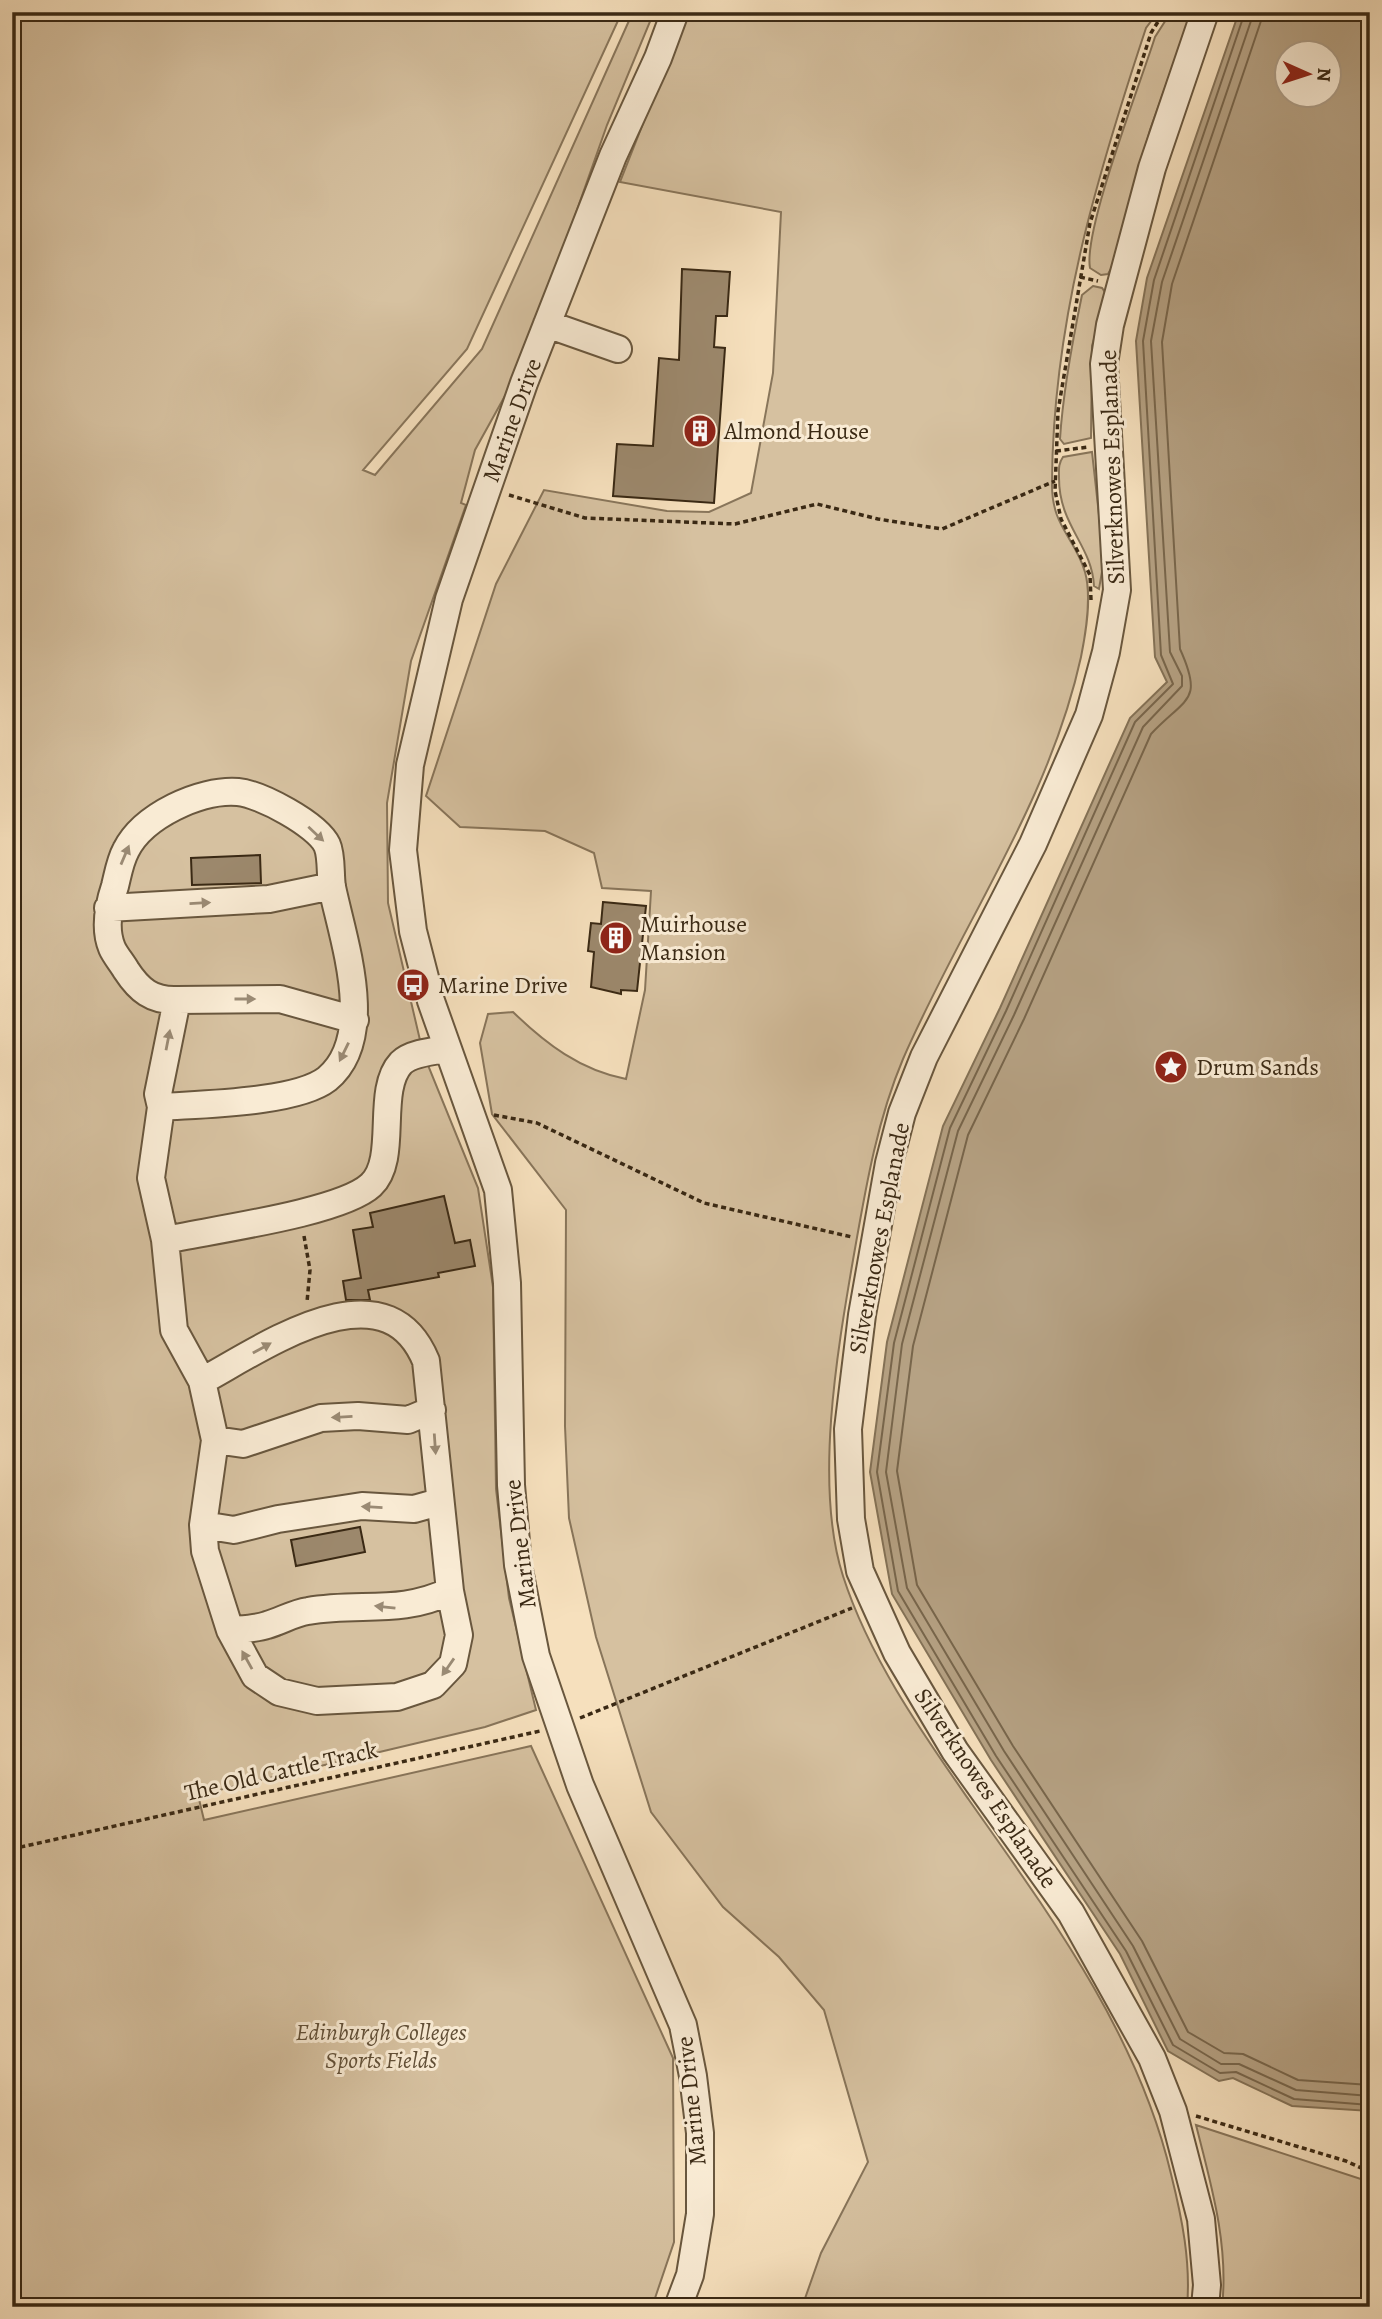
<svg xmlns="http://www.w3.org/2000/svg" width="1382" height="2319" font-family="Alegreya,serif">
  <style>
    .green { fill: #d6c1a0; stroke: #88755a; stroke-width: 2 }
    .water { fill: #b6a284; stroke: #847257; stroke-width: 2; fill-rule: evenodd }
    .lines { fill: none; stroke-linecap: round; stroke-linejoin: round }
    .shore { stroke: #78664c; stroke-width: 2 }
    .building { fill: #9c886c; stroke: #3a2914; stroke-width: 2 }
    .minor-casing { stroke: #69573e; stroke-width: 30 }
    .path { stroke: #3a2914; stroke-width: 3.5; stroke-dasharray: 5 3.5; stroke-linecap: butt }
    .minor { stroke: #f9ebd4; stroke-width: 26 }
    .oneway { fill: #9a8a74 }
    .labels { text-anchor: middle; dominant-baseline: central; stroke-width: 6; stroke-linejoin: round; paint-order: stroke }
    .street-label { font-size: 24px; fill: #3a2914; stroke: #f9ebd4 }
    .poi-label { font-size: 24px; fill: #3a2914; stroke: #f9ebd4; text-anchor: start }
    .park-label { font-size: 24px; font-style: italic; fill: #614f37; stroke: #f9ebd4 }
  </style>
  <rect width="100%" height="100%" fill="#f6e0bd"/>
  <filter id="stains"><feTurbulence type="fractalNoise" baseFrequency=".00286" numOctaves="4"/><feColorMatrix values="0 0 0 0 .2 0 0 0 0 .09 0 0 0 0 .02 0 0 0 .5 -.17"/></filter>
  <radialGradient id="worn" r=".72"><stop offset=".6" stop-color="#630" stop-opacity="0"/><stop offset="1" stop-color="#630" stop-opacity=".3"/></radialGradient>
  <path class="green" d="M12,12H622L467,349L363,470L375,475L482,349L632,14L654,12L607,125L548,292L506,394L475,450L461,503L466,505L411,661L387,803L388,903L423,1053L478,1188L493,1287L496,1489L509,1598L536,1710L485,1727L198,1795L204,1820L531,1746L673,2058L674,2242L652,2307H12Z
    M687,12H1158L1146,28C1096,179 1053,322 1052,482C1051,527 1075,537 1085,572C1092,597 1086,632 1081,657C1049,803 962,923 903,1059C876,1123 865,1192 853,1260C837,1353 814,1486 843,1576C869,1657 921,1731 969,1800C1050,1915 1138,2034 1171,2174C1182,2218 1191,2262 1187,2307H802L821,2253L868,2162L824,2010L779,1957L723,1907L651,1812L596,1637L569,1518L565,1426L566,1210L492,1114L480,1043L488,1014L513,1012C546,1044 580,1070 626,1079L645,990L651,891L602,888L594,853L545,831L460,827L426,796L496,584L544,490L667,511L709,512L751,493L773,373L781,212L620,182Z
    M1171,12H1192L1150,130L1112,267L1108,274L1101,275L1090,268C1083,230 1141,82 1155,37Z
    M1093,286L1102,288L1107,295L1092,346L1091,438L1064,444L1060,439C1063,391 1072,343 1082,295Z
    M1092,452L1104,560L1099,589L1094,586C1092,545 1059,526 1059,478C1059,470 1058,464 1063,457Z
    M1196,2125L1370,2182V2307H1222C1229,2245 1211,2184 1196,2125Z"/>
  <path class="water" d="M1239,12H1370V2111L1292,2106L1233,2078L1219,2081L1168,2051L1120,1954L991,1760L892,1594L870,1472L887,1342L943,1126L1000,1008L1130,718L1167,682L1155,657L1136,341L1147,278ZM1288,52H1330V94H1288Z"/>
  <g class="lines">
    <path class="shore" d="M1245,12L1154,280L1143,341L1161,655L1173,684L1135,722L1006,1011L950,1128L894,1343L877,1472L898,1591L996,1756L1126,1951L1173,2045L1220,2073L1236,2072L1294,2099L1370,2105
      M1254,12L1162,282L1151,341L1170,652L1182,676V686L1143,727L1014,1015L958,1131L902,1344L886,1472L907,1588L1004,1751L1133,1946L1180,2039L1221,2064H1239L1296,2090L1370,2096
      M1264,12L1172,284L1162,342L1180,649C1204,702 1186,697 1151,734L1024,1019L968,1135L913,1346L897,1471L917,1585L1013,1746L1142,1941L1188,2032L1224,2053L1243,2054L1298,2080L1370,2085"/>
  </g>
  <path class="building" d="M682,269L730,272L727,316H716L714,347L725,348L714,503L613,496L617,444L653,446L659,358L679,360Z
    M260,855L261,883L192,885L191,858Z
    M603,902L646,906L637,991L621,990V994L591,987L594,952L588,951L591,923L601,924Z
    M444,1196L455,1243L470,1240L475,1266L438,1273L439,1277L368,1290L370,1300H346L343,1281L361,1278L353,1230L373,1227L370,1213Z
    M360,1527L365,1552L296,1566L291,1540Z"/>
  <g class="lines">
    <defs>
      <path id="minor" d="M675,12L658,58L613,156L524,383L449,599L410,765L403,850L413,931L431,1001L498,1190L507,1283L511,1485L518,1565L536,1656L580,1785L683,2025L693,2076L700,2133V2214L690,2275L678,2307
        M1205,12L1152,168L1110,325L1104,364L1117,590L1106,652L1089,715L1033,844L924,1057L902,1113L889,1163L862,1315L848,1429L851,1519L860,1571L897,1653L955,1751L1071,1913L1152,2058L1173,2111L1201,2219L1207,2285L1205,2307
        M547,324L618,349
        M108,908L269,899L332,886
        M177,1000L280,999L355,1020
        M161,1107C201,1104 296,1103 327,1079C378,1037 343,940 332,887C330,875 332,856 327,845C317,824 260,794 238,792C200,789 143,816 126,850C120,861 118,874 115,886C109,904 104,929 112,948C115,955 122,963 126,970C139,990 152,1001 177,1000L158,1094L161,1107L151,1178L165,1240L174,1330L202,1381L215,1440L203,1525L205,1551L230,1630L255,1676L279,1692L317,1701L397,1697L433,1685L453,1664L459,1635L450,1591L426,1361C385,1261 263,1348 202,1381
        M165,1240C211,1230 341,1213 371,1185C399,1159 375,1091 401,1063C411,1053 434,1051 447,1049
        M215,1440L243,1444L321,1418L358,1416L408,1420L432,1410
        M203,1525L234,1530L278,1519L362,1506L414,1509L439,1502
        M230,1630C242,1629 256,1629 267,1625C281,1621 294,1613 308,1611C361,1602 400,1615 450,1591"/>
    </defs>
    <use href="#minor" class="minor-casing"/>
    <path class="path" d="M1080,277L1098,281
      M1056,451L1089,447
      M509,495L585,518L735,524L817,504L878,519L942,529L1055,481
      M1091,600L1090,575L1061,519L1055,491L1058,411L1090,223L1151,33L1164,12
      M494,1115L537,1123L704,1203L852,1237
      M304,1236L310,1270L307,1302
      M580,1718L852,1608
      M12,1849L540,1731
      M1196,2116L1346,2161L1370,2172"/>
    <use href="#minor" class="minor"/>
  </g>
  <defs><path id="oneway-solid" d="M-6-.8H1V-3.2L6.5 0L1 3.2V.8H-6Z" transform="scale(1.75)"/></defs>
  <g class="oneway">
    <use href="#oneway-solid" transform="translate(316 834) rotate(43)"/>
    <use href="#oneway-solid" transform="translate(125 855) rotate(-67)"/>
    <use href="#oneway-solid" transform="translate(200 903) rotate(-3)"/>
    <use href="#oneway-solid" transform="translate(245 999)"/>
    <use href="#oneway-solid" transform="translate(168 1040) rotate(-79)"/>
    <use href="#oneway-solid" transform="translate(344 1052) rotate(116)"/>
    <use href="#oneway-solid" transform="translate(262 1348) rotate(-29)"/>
    <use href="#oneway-solid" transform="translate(342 1417) rotate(177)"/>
    <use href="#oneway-solid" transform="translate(435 1444) rotate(86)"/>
    <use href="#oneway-solid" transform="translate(372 1507) rotate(-177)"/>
    <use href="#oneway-solid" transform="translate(385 1607) rotate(-174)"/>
    <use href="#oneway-solid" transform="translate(247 1660) rotate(-119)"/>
    <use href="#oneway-solid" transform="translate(448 1667) rotate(125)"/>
  </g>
  <defs>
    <symbol id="building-disc" viewBox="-11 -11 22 22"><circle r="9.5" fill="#8f2418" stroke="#f9ebd4"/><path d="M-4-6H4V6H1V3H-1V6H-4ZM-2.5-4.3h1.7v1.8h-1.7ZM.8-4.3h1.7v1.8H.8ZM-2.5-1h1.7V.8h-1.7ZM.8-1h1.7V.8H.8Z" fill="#fff"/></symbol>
    <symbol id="bus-disc" viewBox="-11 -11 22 22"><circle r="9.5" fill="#8f2418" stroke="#f9ebd4"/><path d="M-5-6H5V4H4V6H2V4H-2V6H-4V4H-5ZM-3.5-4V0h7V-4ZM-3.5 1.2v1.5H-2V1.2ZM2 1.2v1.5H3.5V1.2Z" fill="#fff"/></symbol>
    <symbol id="sight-disc" viewBox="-11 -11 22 22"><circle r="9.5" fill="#8f2418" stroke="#f9ebd4"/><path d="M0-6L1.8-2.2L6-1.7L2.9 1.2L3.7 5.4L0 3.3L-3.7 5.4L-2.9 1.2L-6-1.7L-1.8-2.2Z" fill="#fff"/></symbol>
  </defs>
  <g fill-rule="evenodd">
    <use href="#building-disc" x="681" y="412" width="38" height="38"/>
    <use href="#building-disc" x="597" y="919" width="38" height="38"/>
    <use href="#bus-disc" x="394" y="966" width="38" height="38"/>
    <use href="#sight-disc" x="1152" y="1048" width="38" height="38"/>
  </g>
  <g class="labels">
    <g class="street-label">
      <text transform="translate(512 420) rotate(-70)">Marine Drive</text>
      <text transform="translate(1112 467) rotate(-92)">Silverknowes Esplanade</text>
      <text transform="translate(879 1238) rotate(-79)">Silverknowes Esplanade</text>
      <text transform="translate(520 1544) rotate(-97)">Marine Drive</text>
      <text transform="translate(281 1771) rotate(-13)">The Old Cattle Track</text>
      <text transform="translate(986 1788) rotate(56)">Silverknowes Esplanade</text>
      <text transform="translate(691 2101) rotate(-96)">Marine Drive</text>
    </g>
    <g class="poi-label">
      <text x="724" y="431">Almond House</text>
      <text x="640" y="924">Muirhouse<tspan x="640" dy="28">Mansion</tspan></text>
      <text x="438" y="985">Marine Drive</text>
      <text x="1196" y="1067">Drum Sands</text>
    </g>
    <g class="park-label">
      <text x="381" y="2032">Edinburgh Colleges<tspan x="381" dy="28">Sports Fields</tspan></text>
    </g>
  </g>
  <rect width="1382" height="2319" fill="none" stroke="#f6e0bd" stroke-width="42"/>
  <rect x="14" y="14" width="1354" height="2291" fill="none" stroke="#3a2914" stroke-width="3.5"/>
  <rect x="21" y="21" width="1340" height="2277" fill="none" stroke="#3a2914" stroke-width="2"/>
  <g transform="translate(1308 74) rotate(93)"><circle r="33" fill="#f9ebd4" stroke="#ad9d87" stroke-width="2"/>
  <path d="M0-5L12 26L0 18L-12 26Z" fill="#8f2418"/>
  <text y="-10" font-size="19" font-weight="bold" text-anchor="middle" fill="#3a2914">N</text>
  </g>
  <rect width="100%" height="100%" filter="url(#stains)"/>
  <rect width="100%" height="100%" fill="url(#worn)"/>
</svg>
